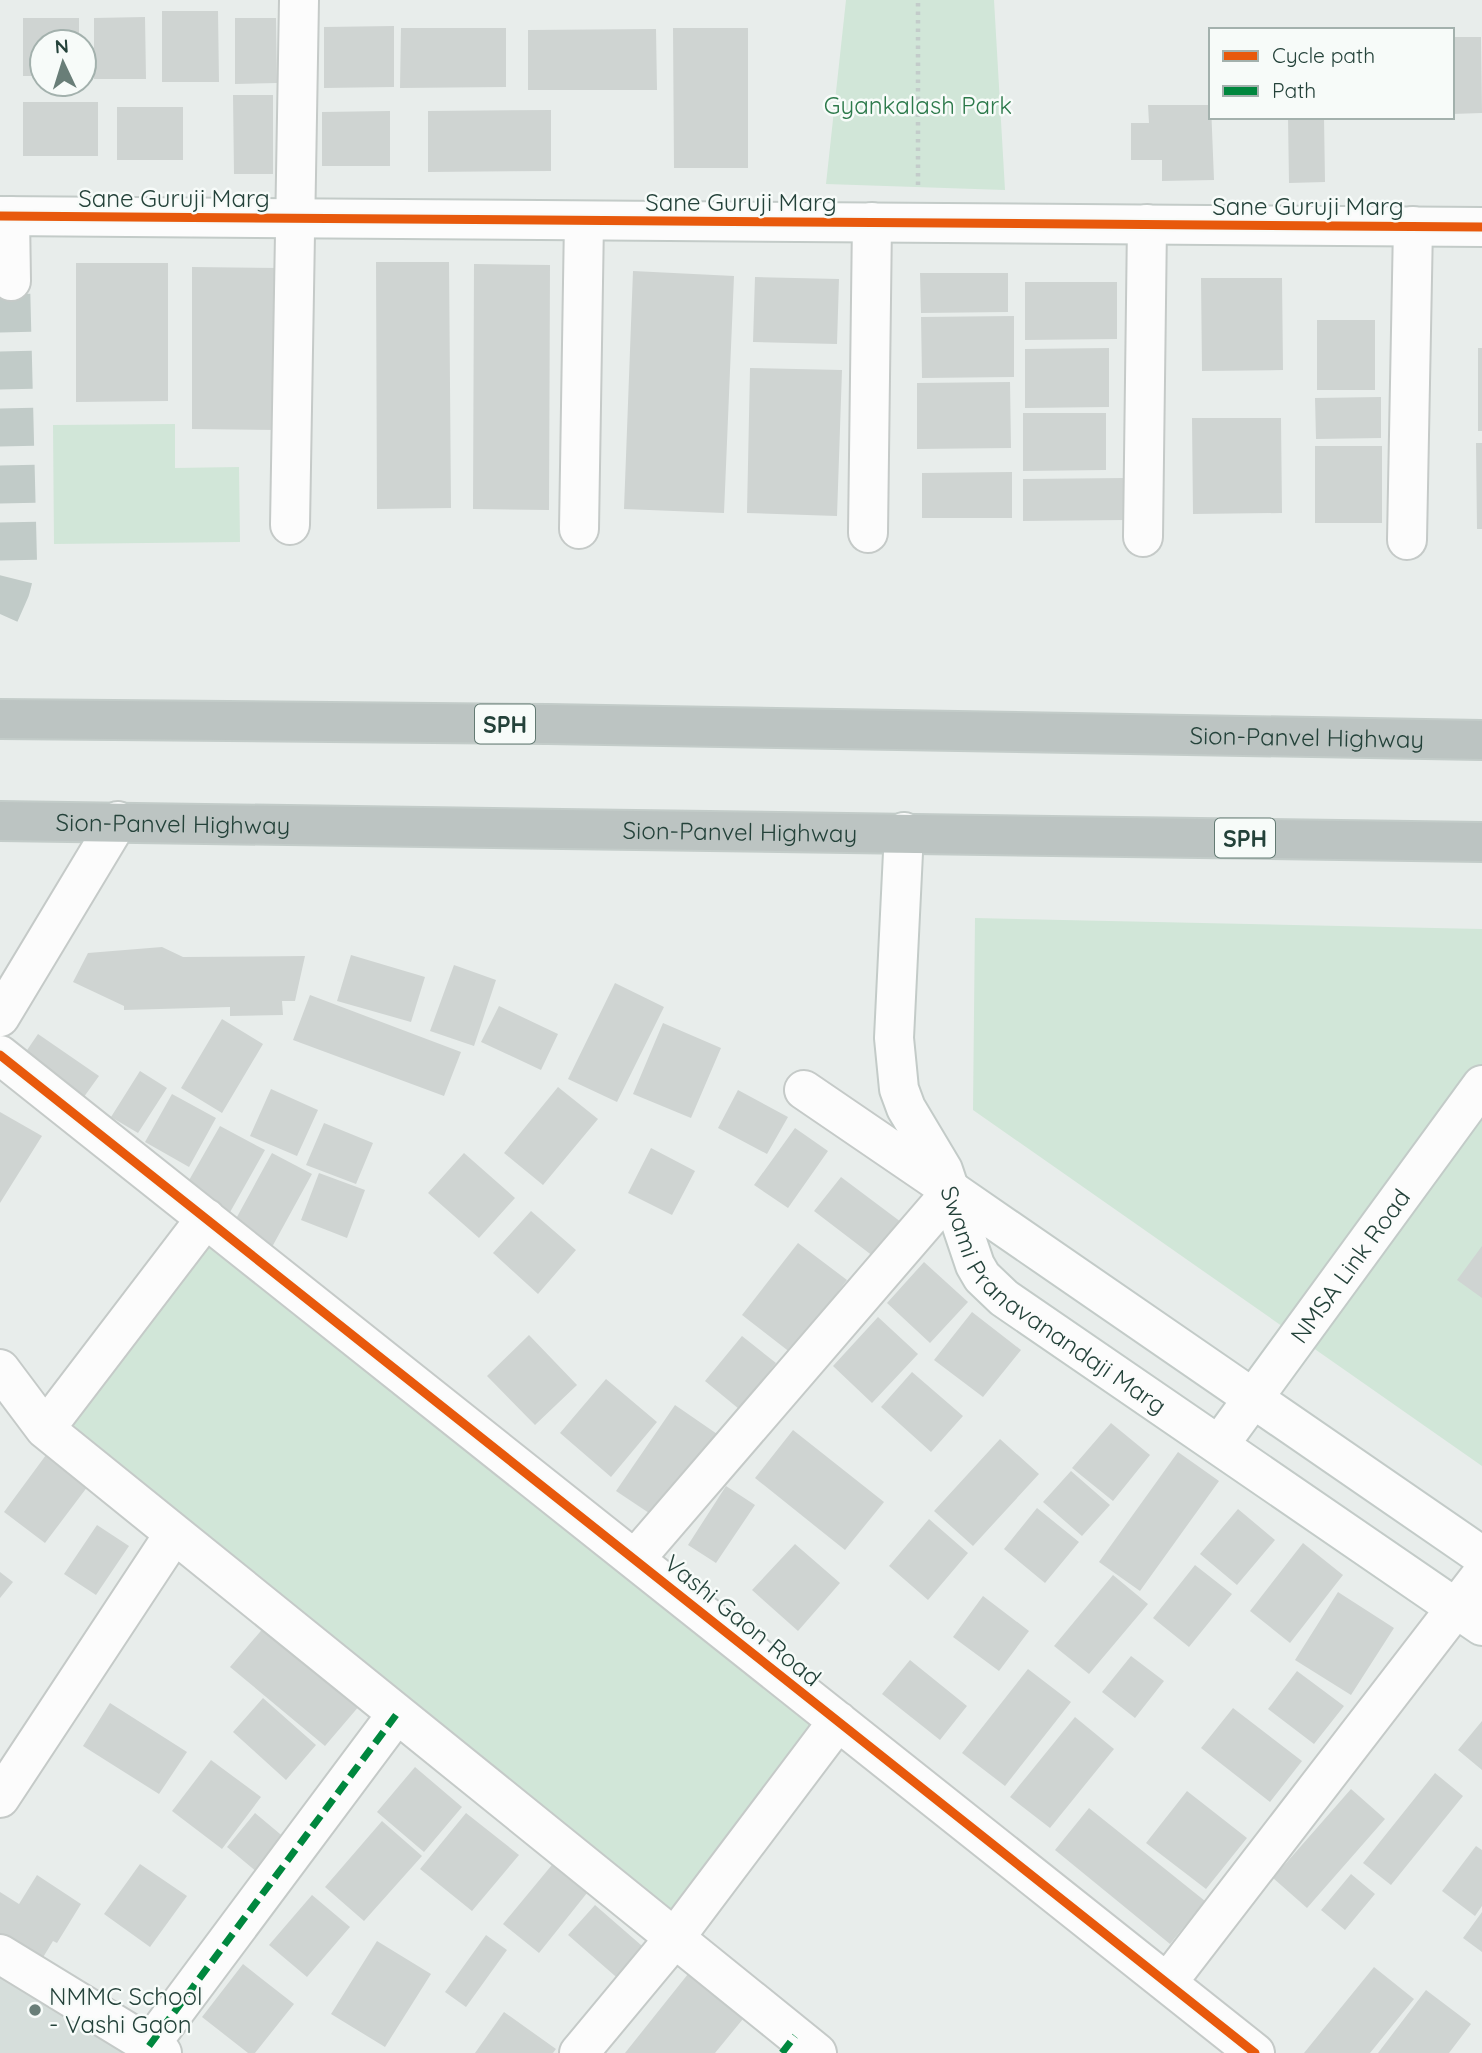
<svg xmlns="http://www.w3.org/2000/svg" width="1482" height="2053" font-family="Quicksand,sans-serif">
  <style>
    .built { fill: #d6dedb }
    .green { fill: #d1e6d8 }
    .building { fill: #cfd4d2 }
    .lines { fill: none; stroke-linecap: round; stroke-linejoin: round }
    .street-tunnel { stroke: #c1cbc8; stroke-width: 38; stroke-dasharray: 38 19; stroke-linecap: butt }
    .street-casing { stroke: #c5cac8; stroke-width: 42 }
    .secondary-casing { stroke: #c3cbc8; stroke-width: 42 }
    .highway-casing { stroke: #c3ccc9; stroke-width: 42 }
    .path { stroke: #c3ccca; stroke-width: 4.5; stroke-dasharray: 3.5 5; stroke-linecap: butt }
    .street { stroke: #fcfcfc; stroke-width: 38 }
    .secondary { stroke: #fcfcfc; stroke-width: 38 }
    .highway { stroke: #bcc4c2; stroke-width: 38 }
    .quiet { stroke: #00873e; stroke-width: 7; stroke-dasharray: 14 7; stroke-linecap: butt }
    .cycleway-casing { stroke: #f7fbf9; stroke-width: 13 }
    .cycleway { stroke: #e8590c; stroke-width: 9 }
    .poi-dot { fill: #697e78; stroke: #f7fbf9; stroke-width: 2.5 }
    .labels { text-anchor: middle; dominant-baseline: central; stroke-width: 5; stroke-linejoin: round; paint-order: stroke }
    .shield { fill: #f7fbf9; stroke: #637a73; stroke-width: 2 }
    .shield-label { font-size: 23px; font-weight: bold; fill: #24423a }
    .park-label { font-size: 24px; fill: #2d7a4b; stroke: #f7fbf9 }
    .street-label { font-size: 24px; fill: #24423a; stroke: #f7fbf9 }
    .poi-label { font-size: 24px; fill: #24423a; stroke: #f7fbf9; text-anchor: start }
  </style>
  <rect width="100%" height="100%" fill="#e8edeb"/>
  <path class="built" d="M0,1968L138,2053H0Z"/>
  <path class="green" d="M846,0H994L1005,190L826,184Z
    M175,424V468L239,467L240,542L54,544L53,425Z
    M975,918L1482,929V1466L973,1110Z
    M211,1240L812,1724L670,1913L67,1424Z"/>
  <path class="building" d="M162,11H218L219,82H162Z
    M145,17L146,79H94V18Z
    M23,18H79V42H42V76H23Z
    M235,18H276L277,83L235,84Z
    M394,26V87L324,88V27Z
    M401,28H506V87L400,88Z
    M673,28H748V168H674Z
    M656,29L657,90H528V30Z
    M1452,37H1481L1482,113L1452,114Z
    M233,95H273V174H234Z
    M23,102H98V156H23Z
    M1148,105H1211L1214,180L1162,181V160H1131V123H1149Z
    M117,107H183V160H117Z
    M551,110V171L428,172V111Z
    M390,111V166H322V112Z
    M1288,117H1324L1325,182L1289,183Z
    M376,262H449L451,508L377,509Z
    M76,263H168V401L76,402Z
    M474,264L550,265L549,510L473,509Z
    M192,267L280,268V430L192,429Z
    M633,271L734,276L724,513L624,509Z
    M920,273H1008V312L921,313Z
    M755,277L839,279L837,344L753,342Z
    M1201,278H1282L1283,370L1202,371Z
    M1025,282H1117V339L1025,340Z
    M1014,316V377L922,378L921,317Z
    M1317,320H1375V390H1317Z
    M1109,348V407L1025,408V349Z
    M1478,348H1482V431H1478Z
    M750,368L842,370L837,516L747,513Z
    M1010,382L1011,448L917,449V383Z
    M1381,397V438L1316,439L1315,398Z
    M1023,413H1106V470L1023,471Z
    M1192,418H1281L1282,513L1193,514Z
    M1476,443H1482V529H1477Z
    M1315,446H1382V523H1315Z
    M1012,472V518H922V473Z
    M1125,478V520L1023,521V479Z
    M162,947L183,957L305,956L295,1001H282L283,1015L230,1016V1007L124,1010V1006L73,982L88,953Z
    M351,955L425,977L411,1022L337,1001Z
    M454,965L496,980L474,1046L430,1031Z
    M615,983L664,1007L617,1102L568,1079Z
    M310,995L461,1052L444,1096L293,1040Z
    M499,1006L558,1034L541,1070L481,1042Z
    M222,1019L263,1044L222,1113L181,1088Z
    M663,1023L721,1048L691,1118L633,1094Z
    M38,1034L99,1076L81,1101L21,1059Z
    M140,1071L167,1088L138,1133L111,1117Z
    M558,1087L598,1119L543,1185L504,1153Z
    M271,1089L318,1110L297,1156L250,1136Z
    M738,1090L788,1117L767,1154L718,1128Z
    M172,1094L216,1118L189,1167L145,1142Z
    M0,1112L42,1136L0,1203Z
    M324,1123L373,1143L356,1184L306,1165Z
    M220,1126L265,1150L229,1214L184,1189Z
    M795,1128L828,1151L788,1208L754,1185Z
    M651,1148L695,1171L672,1215L628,1193Z
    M272,1153L312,1174L272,1247L232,1226Z
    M464,1153L515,1198L479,1238L428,1193Z
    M319,1173L365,1190L347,1238L301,1220Z
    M841,1177L909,1228L882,1263L814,1211Z
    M531,1211L576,1250L538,1294L493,1253Z
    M798,1243L847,1280L791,1353L742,1315Z
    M1482,1246V1298L1457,1280Z
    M924,1262L968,1302L930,1343L887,1303Z
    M972,1312L1021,1350L983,1397L934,1360Z
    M878,1317L918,1354L872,1403L833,1366Z
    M529,1335L577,1385L535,1425L487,1376Z
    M742,1336L776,1363L739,1409L705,1381Z
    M912,1372L963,1416L931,1452L881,1407Z
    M606,1379L657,1422L611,1477L560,1433Z
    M675,1405L720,1436L661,1521L616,1491Z
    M1111,1423L1150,1455L1113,1501L1072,1468Z
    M793,1430L884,1502L845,1550L755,1478Z
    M1000,1439L1039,1474L973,1546L934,1511Z
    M1178,1452L1219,1481L1140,1591L1099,1562Z
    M46,1455L88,1486L45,1543L4,1512Z
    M1071,1471L1110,1505L1082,1536L1043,1502Z
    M726,1486L755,1505L716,1563L688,1545Z
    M1037,1508L1079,1542L1045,1583L1004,1549Z
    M1238,1509L1275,1540L1237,1585L1200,1554Z
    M929,1519L968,1553L928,1600L889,1566Z
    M97,1525L129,1546L96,1595L64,1574Z
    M1303,1543L1343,1575L1290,1643L1250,1611Z
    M795,1544L840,1583L798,1631L752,1590Z
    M1195,1565L1232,1594L1189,1647L1153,1618Z
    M0,1572L13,1582L0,1598Z
    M1113,1575L1148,1604L1089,1674L1054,1646Z
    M1338,1592L1394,1628L1351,1695L1295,1660Z
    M983,1596L1029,1631L999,1671L953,1637Z
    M265,1626L360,1705L325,1746L230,1667Z
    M1131,1656L1164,1681L1135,1718L1102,1692Z
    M910,1660L967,1706L940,1740L882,1694Z
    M1028,1669L1071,1702L1005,1786L962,1753Z
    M1297,1671L1344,1706L1314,1744L1268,1709Z
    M263,1698L316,1745L286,1780L233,1732Z
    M110,1703L187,1752L159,1794L83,1746Z
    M1233,1708L1302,1761L1270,1802L1201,1748Z
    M1075,1717L1114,1749L1050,1828L1010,1797Z
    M1482,1721V1770L1458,1750Z
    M211,1760L261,1797L222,1849L172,1811Z
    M415,1767L462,1807L424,1852L377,1812Z
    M1435,1773L1463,1796L1391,1885L1363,1863Z
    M1351,1789L1385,1819L1307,1908L1273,1878Z
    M1187,1791L1247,1838L1206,1889L1146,1843Z
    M1089,1808L1205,1901L1170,1944L1055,1850Z
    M255,1813L292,1844L264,1878L227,1847Z
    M466,1813L519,1855L472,1911L420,1869Z
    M382,1821L422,1856L364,1921L325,1887Z
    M1476,1846L1482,1850V1906L1475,1916L1442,1891Z
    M556,1860L591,1888L539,1953L503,1924Z
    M140,1864L187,1896L150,1947L104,1914Z
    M1351,1874L1375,1894L1345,1930L1321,1910Z
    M37,1875L81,1904L57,1943L53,1941L42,1959L0,1946V1892L19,1904Z
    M312,1895L350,1927L307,1977L269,1945Z
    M595,1905L649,1952L622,1982L568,1935Z
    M1482,1912V1952L1463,1938Z
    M486,1935L507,1950L466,2007L445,1992Z
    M377,1941L431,1974L385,2047L331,2014Z
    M243,1964L294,2004L255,2053H248L202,2017Z
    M696,1964L752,2008L715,2053H625Z
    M1374,1967L1414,1999L1370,2053H1304Z
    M1426,1990L1471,2024L1449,2053H1378Z
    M504,2012L556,2049L553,2053H475Z"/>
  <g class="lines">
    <path class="street-tunnel" d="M0,614L11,589L18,561L11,281"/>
    <defs>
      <path id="street" d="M10,216L11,281
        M290,525L299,0
        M579,529L584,221
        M868,533L872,222
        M1143,537L1147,224
        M1407,540L1413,226
        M0,1017L118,821
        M0,1055L1255,2053
        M0,1369L45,1429L206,1218
        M45,1429L817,2053
        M635,1559L952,1191L804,1090
        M0,1798L174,1534
        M0,1954L162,2053
        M1167,1983L1482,1574
        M149,2046L396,1715
        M579,2053L673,1940L838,1721"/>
      <g id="secondary">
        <path d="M0,216L1482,227"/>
        <path id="s1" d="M904,832L894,1038L899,1089L906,1108L943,1170L975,1265L982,1277L1004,1298L1482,1626"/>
        <path d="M952,1191L1482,1556"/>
        <path id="s2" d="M1219,1445L1482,1085"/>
      </g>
      <g id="highway">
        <path id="s3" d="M0,719L548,724L1482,740"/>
        <path id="s4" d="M0,821L1482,842"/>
      </g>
    </defs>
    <use href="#street" class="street-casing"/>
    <use href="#secondary" class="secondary-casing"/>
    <use href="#highway" class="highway-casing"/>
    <path class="path" d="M918,185V0"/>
    <use href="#street" class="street"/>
    <use href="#secondary" class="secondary"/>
    <use href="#highway" class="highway"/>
    <path class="quiet" d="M149,2046L396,1715
      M782,2053L795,2036"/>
    <defs>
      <path id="cycleway" d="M0,216L1482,227
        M0,1055L1255,2053"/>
    </defs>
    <use href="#cycleway" class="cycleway-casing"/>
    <use href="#cycleway" class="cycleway"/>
  </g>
  <circle class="poi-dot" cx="35" cy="2010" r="7"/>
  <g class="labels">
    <g class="shield">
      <rect x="475" y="704.5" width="60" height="39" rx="5"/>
      <rect x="1215" y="818.5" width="60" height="39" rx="5"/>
    </g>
    <g class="shield-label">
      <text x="505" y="724">SPH</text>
      <text x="1245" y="838">SPH</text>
    </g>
    <g class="park-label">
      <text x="918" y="105">Gyankalash Park</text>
    </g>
    <g class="street-label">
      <text x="174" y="198">Sane Guruji Marg</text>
      <text x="741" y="202">Sane Guruji Marg</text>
      <text x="1308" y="206">Sane Guruji Marg</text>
      <text stroke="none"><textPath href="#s3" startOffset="1307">Sion-Panvel Highway</textPath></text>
      <text stroke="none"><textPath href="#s4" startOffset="173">Sion-Panvel Highway</textPath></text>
      <text stroke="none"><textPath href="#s4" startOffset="740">Sion-Panvel Highway</textPath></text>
      <text stroke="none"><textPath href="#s2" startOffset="222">NMSA Link Road</textPath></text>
      <text stroke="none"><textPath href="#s1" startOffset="528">Swami Pranavanandaji Marg</textPath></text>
      <text transform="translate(743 1620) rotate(39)">Vashi Gaon Road</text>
    </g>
    <g class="poi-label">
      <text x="49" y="1996">NMMC School<tspan x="49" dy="28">- Vashi Gaon</tspan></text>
    </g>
  </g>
  <rect x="1209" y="28" width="245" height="91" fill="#f7fbf9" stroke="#a3b1ad" stroke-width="2"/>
  <rect x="1223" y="51" width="35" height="10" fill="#e8590c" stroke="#a3b1ad" stroke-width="2"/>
  <text x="1272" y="63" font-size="21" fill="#24423a">Cycle path</text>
  <rect x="1223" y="86" width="35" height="10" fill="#00873e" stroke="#a3b1ad" stroke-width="2"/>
  <text x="1272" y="98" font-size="21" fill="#24423a">Path</text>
  <g transform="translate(63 63) rotate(356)"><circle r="33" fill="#f7fbf9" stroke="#a3b1ad" stroke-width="2"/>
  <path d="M0-5L12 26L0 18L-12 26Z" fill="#697e78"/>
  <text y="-10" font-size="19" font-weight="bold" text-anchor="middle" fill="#24423a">N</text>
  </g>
</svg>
